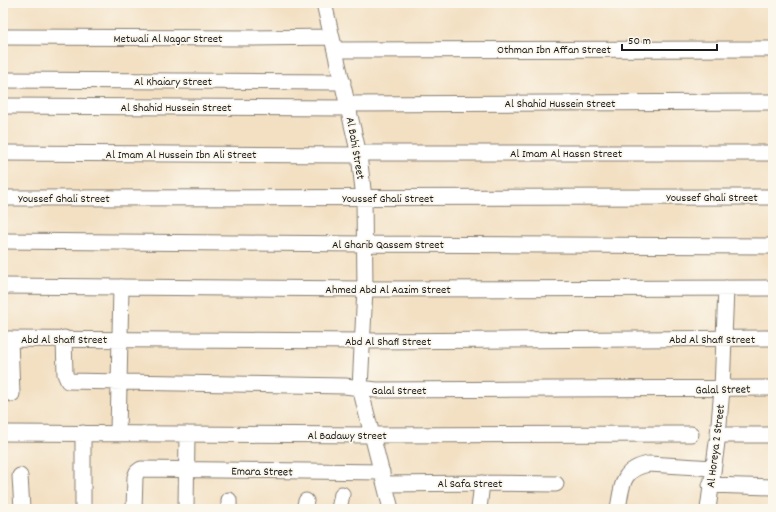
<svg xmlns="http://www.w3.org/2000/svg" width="776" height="512" font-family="Dekko,sans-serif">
<rect width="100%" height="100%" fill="#fbf7ec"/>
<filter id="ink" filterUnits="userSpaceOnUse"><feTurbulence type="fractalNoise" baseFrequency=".025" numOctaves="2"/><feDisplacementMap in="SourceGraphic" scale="8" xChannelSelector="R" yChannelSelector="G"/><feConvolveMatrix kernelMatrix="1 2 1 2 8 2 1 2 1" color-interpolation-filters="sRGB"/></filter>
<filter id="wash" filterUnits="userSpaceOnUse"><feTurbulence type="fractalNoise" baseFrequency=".012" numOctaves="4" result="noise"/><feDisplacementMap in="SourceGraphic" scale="16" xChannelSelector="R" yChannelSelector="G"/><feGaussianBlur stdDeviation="0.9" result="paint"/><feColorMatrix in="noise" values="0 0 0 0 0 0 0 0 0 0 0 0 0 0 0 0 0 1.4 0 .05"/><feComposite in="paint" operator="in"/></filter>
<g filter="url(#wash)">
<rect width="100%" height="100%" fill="#f3e0c3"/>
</g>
<g filter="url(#ink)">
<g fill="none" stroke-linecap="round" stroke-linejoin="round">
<g stroke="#887e70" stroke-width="17">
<path id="street" d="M324 3 359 155 364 198 365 289 360 388 391 509
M3 37 253 38 332 37
M336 50 773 49
M3 80 343 82
M348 104 773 102
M3 106 349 108
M3 153 359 155
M359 153H773
M3 198 773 197
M3 241 365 244 773 246
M3 286 365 289 773 288
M64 338 65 374 68 381 345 386 376 390 773 388
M3 339 364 341 773 338
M10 339 12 394
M3 433 372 435 691 434
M118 433 121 287
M718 435H773
M20 476 22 509
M385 484 482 483 556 484
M710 485 773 487
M83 509V433
M134 509 135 477 137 472 141 469 382 472
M186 509 187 434
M229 509V500
M304 509 306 501
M339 509 342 494
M479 509 482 483
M618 509C622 486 621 469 649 464L713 468
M708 509 718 435 722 389 726 288"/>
</g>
<use href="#street" stroke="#fff" stroke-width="15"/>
</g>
</g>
<g text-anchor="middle" stroke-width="3.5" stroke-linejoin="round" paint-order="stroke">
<g font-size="12" fill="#1c1c1c" stroke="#fbf7ec">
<text x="168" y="42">Metwali Al Nagar Street</text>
<text x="554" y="53">Othman Ibn Affan Street</text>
<text x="173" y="85">Al Khaiary Street</text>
<text x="560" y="107">Al Shahid Hussein Street</text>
<text x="176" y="111">Al Shahid Hussein Street</text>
<text transform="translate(356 148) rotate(80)" y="4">Al Bahi Street</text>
<text x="566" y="157">Al Imam Al Hassn Street</text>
<text x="181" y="158">Al Imam Al Hussein Ibn Ali Street</text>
<text x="712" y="201">Youssef Ghali Street</text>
<text x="64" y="202">Youssef Ghali Street</text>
<text x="388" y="202">Youssef Ghali Street</text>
<text x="388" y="248">Al Gharib Qassem Street</text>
<text x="388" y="293">Ahmed Abd Al Aazim Street</text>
<text x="64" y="343">Abd Al Shafi Street</text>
<text x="712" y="343">Abd Al Shafi Street</text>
<text x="388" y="345">Abd Al Shafi Street</text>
<text transform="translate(723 389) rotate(-1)" y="4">Galal Street</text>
<text x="399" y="394">Galal Street</text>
<text x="347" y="439">Al Badawy Street</text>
<text transform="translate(715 446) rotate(-83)" y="4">Al Horeya 2 Street</text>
<text transform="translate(262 471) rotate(1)" y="4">Emara Street</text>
<text x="470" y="487">Al Safa Street</text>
</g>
</g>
<rect width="776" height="512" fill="none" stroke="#fbf7ec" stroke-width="16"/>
<path d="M622 44v6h95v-6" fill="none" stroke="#1c1c1c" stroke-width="2"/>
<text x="628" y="44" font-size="12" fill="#1c1c1c" stroke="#fbf7ec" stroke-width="3" paint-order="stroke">50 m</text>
</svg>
